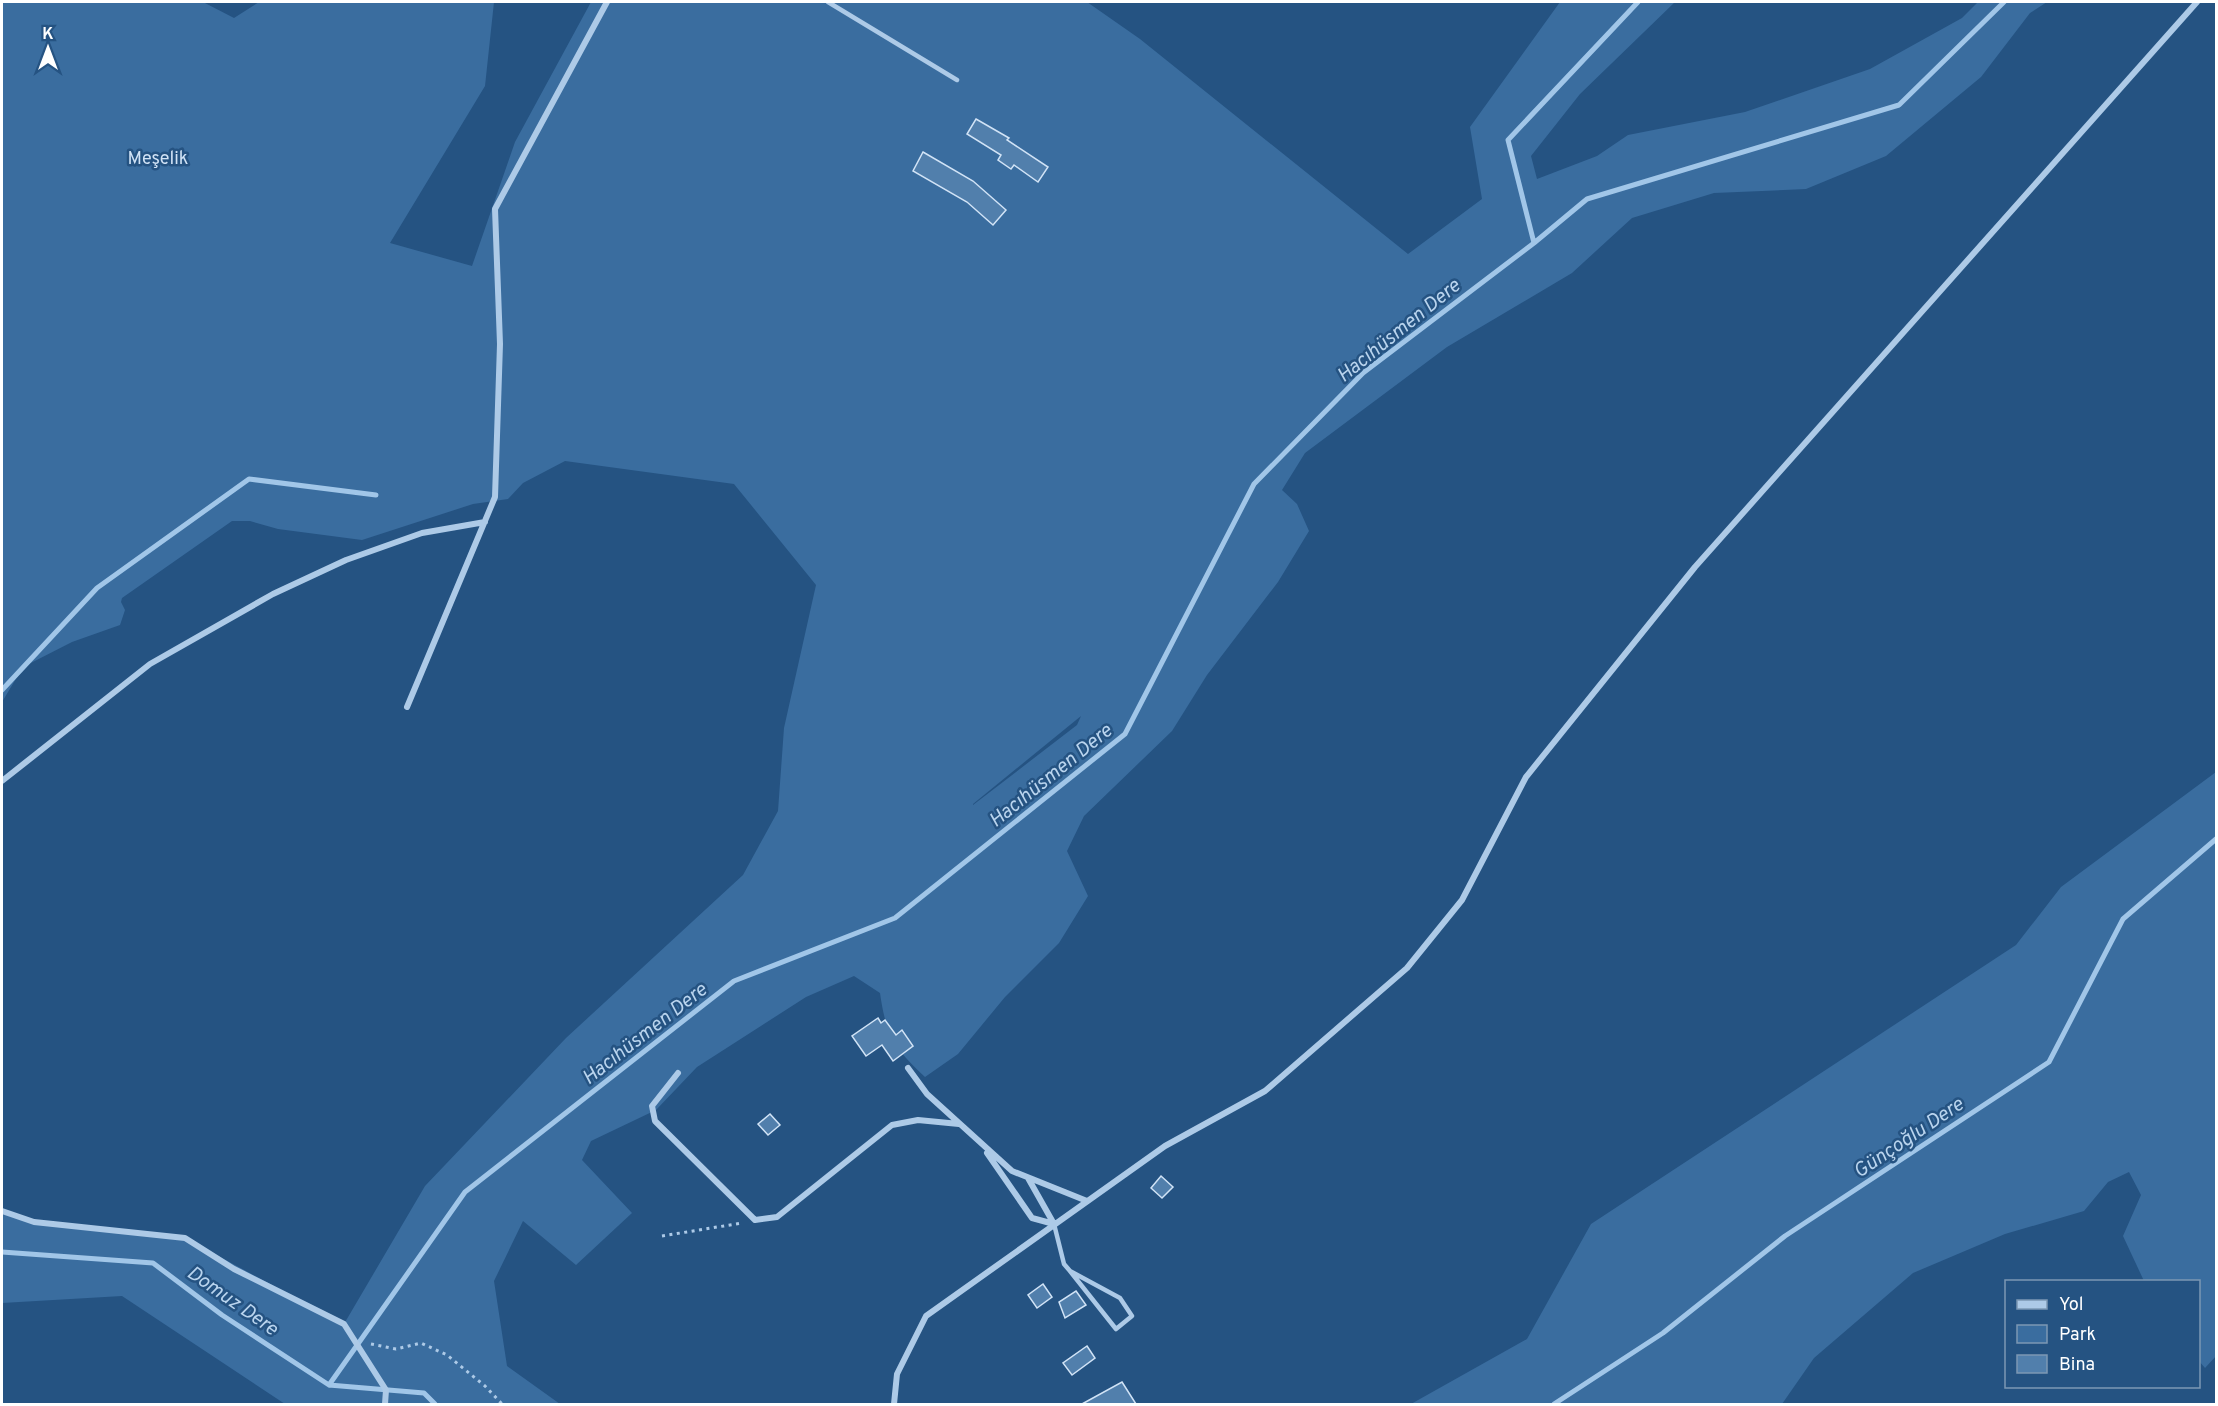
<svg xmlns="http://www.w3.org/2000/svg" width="2218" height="1406" font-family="Overpass,sans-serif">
<rect width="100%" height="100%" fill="#255382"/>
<path fill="#3a6d9f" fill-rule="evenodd" d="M2 2H203L234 18 259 2H494L485 86 390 243 472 266 515 142 591 2H1087L1140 39 1408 254 1482 199 1470 127 1560 2H1675L1580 94 1531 156 1537 179 1597 156 1628 135 1745 112 1870 69 1962 18 1978 2H2047L2030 13 1981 77 1886 156 1806 189 1714 193 1632 218 1572 273 1447 347 1305 453 1282 490 1297 504 1309 531 1278 582 1207 675 1172 731 1084 816 1067 851 1088 896 1059 943 1005 997 958 1054 925 1077C894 1048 886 1035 880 993L854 976 806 997 697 1067 656 1110 591 1141 582 1160 632 1213 576 1265 523 1221 494 1281 507 1366 560 1404H285L122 1296 2 1303V1211L34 1222 185 1238 344 1324 425 1186 566 1038 743 875 778 811 784 728 816 585 734 484 565 461 523 483 508 499 473 504 362 540 278 529 250 521H232L122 598 121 602 125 610 120 625 72 642 23 667 2 702ZM1081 716 1077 725 973 805V804Z
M2216 772V1356L2205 1368 2199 1361 2198 1282 2144 1281 2123 1236 2141 1195 2129 1172 2108 1182 2084 1211 2005 1234 1913 1273 1814 1358 1782 1404H1411L1527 1339 1591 1224 2016 945 2061 887Z"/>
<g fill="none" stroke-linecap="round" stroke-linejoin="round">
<path stroke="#a1c6e8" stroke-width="5" d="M1534 243 1587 199 1899 105 2004 2
M2 690 97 588 249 479 376 495
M2 1252 153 1263 222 1315 329 1385 424 1393 435 1404
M329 1385 465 1192 734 981 895 918 1125 734 1254 484 1363 373 1534 243 1508 140 1638 2
M1554 1404 1663 1333 1785 1236 2049 1062 2123 919 2216 839"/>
</g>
<path fill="#517fac" stroke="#d1e3f6" stroke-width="1.5" d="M976 119 1009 138 1007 140 1048 167 1038 182 1014 165 1011 169 998 160 1001 155 967 134Z
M923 152 973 181 1006 210 993 225 967 202 913 171Z
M878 1018 881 1023 885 1020 896 1035 902 1030 913 1046 893 1061 882 1045 866 1056 852 1036Z
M770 1114 780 1125 768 1135 758 1124Z
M1161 1176 1173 1187 1162 1198 1151 1188Z
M1043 1284 1052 1297 1037 1308 1028 1295Z
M1076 1291 1086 1305 1065 1318 1059 1302Z
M1087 1346 1095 1358 1072 1375 1063 1363Z
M1122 1382 1136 1404H1082Z"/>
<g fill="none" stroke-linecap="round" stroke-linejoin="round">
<path stroke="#adcae7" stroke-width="3" stroke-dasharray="3 4.5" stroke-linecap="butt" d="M662 1236 742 1223
M371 1344 396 1349 421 1343 447 1355 485 1386 502 1404"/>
<path stroke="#adcae7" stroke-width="4.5" d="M828 2 957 80
M1054 1224 1064 1264 1070 1271 1116 1329 1132 1316 1120 1298 1070 1271"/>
<path stroke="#adcae7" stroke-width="6" d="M407 707 495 497 500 344 495 209 607 2
M2 781 150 664 273 594 346 560 422 533 485 522
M908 1068 927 1094 1012 1171 1087 1201
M678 1073 652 1106 655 1121 755 1220 777 1217 892 1125 918 1120 959 1124
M987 1153 1032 1218 1054 1224
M1028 1178 1054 1224
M2 1211 34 1222 185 1238 234 1269 344 1324 386 1390 385 1404
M894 1404 897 1374 926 1316 1165 1146 1265 1091 1407 968 1462 900 1526 777 1695 567 2197 2"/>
</g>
<g text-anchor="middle" stroke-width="5" stroke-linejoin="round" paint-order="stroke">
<g font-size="18" fill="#d1e3f6" stroke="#255382">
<text x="158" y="164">Meşelik</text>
</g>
<g font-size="20" font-style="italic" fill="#b9d4ee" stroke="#255382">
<text transform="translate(1398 330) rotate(-39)" y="7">Hacıhüsmen Dere</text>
<text transform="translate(1050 775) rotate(-39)" y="7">Hacıhüsmen Dere</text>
<text transform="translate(644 1033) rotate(-38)" y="7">Hacıhüsmen Dere</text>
<text transform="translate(1908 1137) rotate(-34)" y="7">Günçoğlu Dere</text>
<text transform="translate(233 1300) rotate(35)" y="7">Domuz Dere</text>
</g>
</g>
<rect width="2218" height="1406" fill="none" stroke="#ffffff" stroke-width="6"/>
<rect x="2005" y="1280" width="195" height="108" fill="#255382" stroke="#7c98b4" stroke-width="1.5"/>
<rect x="2017" y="1300" width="30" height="9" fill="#adcae7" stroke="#7c98b4" stroke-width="1.5"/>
<text x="2059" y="1310" font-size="18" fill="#ffffff">Yol</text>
<rect x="2017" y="1325" width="30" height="18" fill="#3a6d9f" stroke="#7c98b4" stroke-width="1.5"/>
<text x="2059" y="1340" font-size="18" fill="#ffffff">Park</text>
<rect x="2017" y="1355" width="30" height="18" fill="#517fac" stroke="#7c98b4" stroke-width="1.5"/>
<text x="2059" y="1370" font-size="18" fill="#ffffff">Bina</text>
<g transform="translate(48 48)" stroke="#255382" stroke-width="4.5" paint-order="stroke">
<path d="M0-4.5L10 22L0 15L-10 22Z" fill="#ffffff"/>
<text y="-9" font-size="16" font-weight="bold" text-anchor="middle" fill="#ffffff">K</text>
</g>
</svg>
